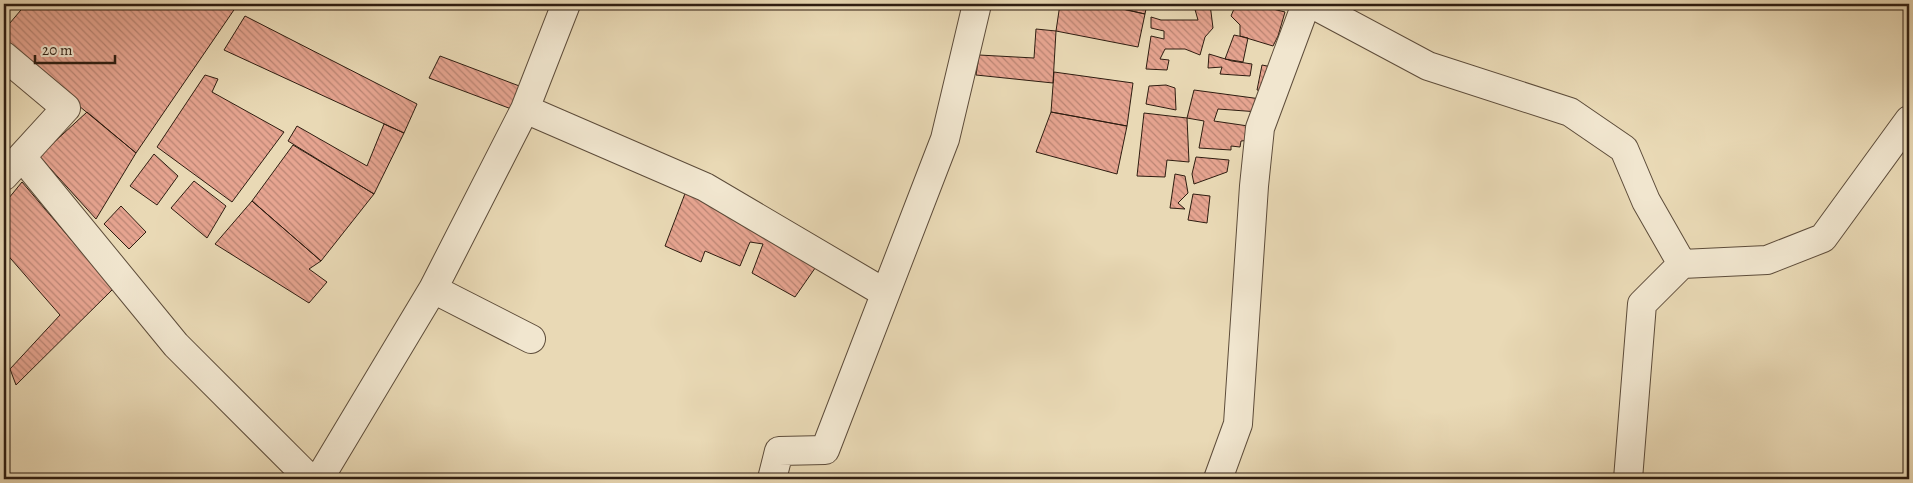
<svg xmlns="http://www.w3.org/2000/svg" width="1913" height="483" font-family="Alegreya,serif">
<defs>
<pattern id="building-back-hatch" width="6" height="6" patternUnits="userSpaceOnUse" patternTransform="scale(1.25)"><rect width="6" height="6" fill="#e6a490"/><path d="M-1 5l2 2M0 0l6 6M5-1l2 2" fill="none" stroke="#bb8574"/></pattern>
</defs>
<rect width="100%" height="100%" fill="#e9d9b5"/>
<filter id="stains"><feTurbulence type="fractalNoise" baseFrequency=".004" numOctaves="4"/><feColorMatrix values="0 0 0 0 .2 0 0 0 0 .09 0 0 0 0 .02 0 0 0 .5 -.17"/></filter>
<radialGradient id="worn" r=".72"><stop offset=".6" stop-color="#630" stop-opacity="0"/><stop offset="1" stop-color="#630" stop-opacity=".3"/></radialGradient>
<path fill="url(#building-back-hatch)" stroke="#2e1d11" d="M26 4H238L136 153 4 44V30Z
M1060 4H1099L1145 14 1138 47 1056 31Z
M1102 4H1147L1145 14Z
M1201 4H1210L1213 28 1205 37 1200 55 1185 49H1165L1160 59 1169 60 1167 70 1146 69 1151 36 1164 39V31L1151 28V17L1161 20H1198L1194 6Z
M1236 4H1253L1285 12 1278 36 1273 46 1240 36V25L1231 16Z
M245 16 417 104 404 133 224 50Z
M1036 29 1056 31 1053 83 976 75 979 55 1034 58Z
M1234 35 1248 38 1243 62 1225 59Z
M1209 54 1232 61 1252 64 1250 76 1220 74 1222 67 1208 68Z
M440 56 522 87 514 110 429 78Z
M1262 65 1277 68 1269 92 1257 90Z
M1054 72 1133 83 1127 126 1051 112Z
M205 75 218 79 212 92 284 132 232 202 157 147Z
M1166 85 1175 88 1176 110 1146 104 1149 86Z
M1194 90 1261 99 1259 112 1218 109 1214 121 1255 127 1252 140 1241 141 1240 147 1231 146V150L1199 148 1204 121 1187 118Z
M87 112 136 153 96 219 39 156Z
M1051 112 1127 126 1117 174 1036 152Z
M1144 113 1187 118 1189 162 1167 160 1165 177 1137 176Z
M384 124 404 133 374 194 288 141 297 126 367 166Z
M293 145 374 194 321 261 252 201Z
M154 154 178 176 157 205 130 186Z
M1196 157 1229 160 1227 172 1194 184 1192 174Z
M1175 174 1185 176 1188 193 1178 203 1185 209 1170 208Z
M194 181 226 206 207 238 171 208Z
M22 182 113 289 16 385 10 369 60 315 4 251V204Z
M686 191 820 261 795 297 752 273 763 244 750 242 740 266 705 251 701 262 665 246Z
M1193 194 1210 196 1207 223 1188 220Z
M252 201 321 261 309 269 327 282 309 303 215 244Z
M121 206 146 232 129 249 104 224Z
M4 365 10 369 6 387 4 390Z"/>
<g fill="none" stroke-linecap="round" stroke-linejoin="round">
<g stroke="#5d4c3a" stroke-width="30">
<path id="minor" d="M1312 4 1428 66 1570 112 1624 149 1646 201 1682 264
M4 56 66 108 4 176
M525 109 705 187 885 293
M22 157 176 345 310 479
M433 289 531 339
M319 479 433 289 525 109 566 4
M772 479 779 451 825 450 945 139 977 4
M1218 479 1238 424 1254 186 1260 128 1306 4
M1628 479 1642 304 1682 264 1767 260 1823 238 1909 120"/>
</g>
<use href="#minor" stroke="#f1e6cf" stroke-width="28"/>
</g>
<rect width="1913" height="483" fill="none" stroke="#e9d9b5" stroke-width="20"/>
<rect x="5" y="5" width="1903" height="473" fill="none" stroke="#2e1d11" stroke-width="2.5"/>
<rect x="10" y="10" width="1893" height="463" fill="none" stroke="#2e1d11"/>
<path d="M35 55v8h80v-8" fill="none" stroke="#2e1d11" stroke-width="2.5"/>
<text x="42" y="55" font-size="15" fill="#2e1d11" stroke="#f1e6cf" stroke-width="4" paint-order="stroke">20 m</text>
<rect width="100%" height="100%" filter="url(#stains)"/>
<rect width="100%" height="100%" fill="url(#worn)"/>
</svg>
